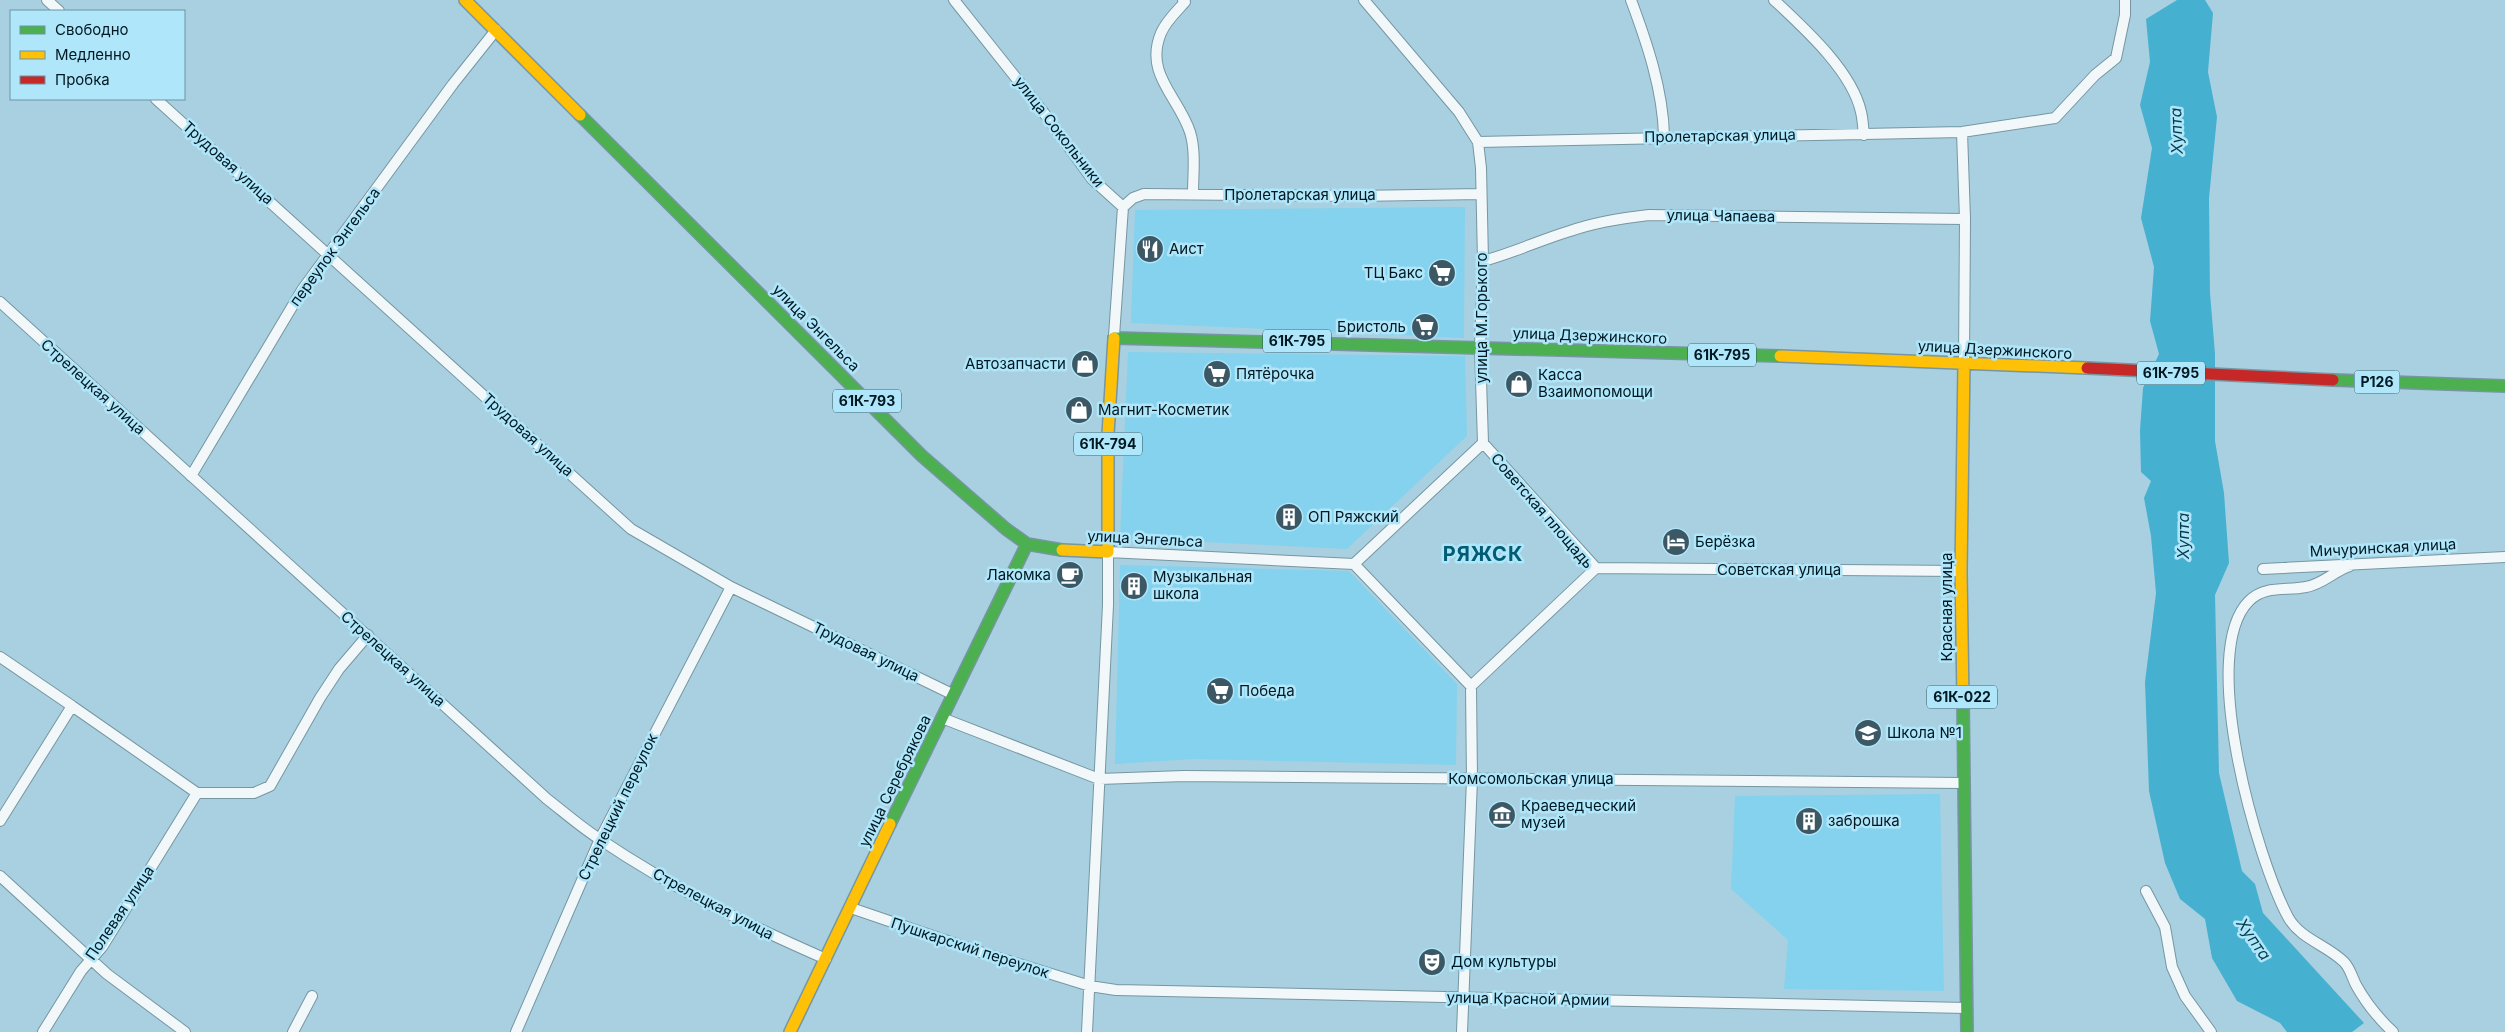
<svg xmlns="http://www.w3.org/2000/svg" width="2505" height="1032" font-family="Inter,sans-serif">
<rect width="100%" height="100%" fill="#a9d0e0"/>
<path fill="#84d2ed" d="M1465 207 1464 338 1131 323 1135 210Z
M1128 352 1465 356 1467 436 1347 549 1120 538Z
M1120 565 1349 571 1457 684 1456 765 1194 759 1115 764Z
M1940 794 1944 991 1784 989 1788 940 1731 889 1735 796Z"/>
<path fill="#46b0d0" d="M2177 0H2205L2213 13 2208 72 2217 117 2209 198 2210 293 2215 354V441L2224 493 2229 563 2215 595 2219 773 2242 871 2255 884 2263 913 2364 1023 2352 1032H2287L2280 1023 2237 1001 2212 958 2205 919 2180 899 2165 863 2149 791 2145 682 2156 593 2151 536 2144 498 2151 481 2141 472 2140 430 2143 388 2159 354 2150 321 2154 267 2141 218 2152 148 2140 105 2150 62 2146 19Z"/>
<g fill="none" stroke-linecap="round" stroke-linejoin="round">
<g stroke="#7696a2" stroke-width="12">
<path id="street" d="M47 0 59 11
M954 0 1044 113 1092 179 1123 207 1114 336
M1183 0 1185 2C1177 11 1166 21 1161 33 1144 74 1178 96 1190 132 1196 151 1193 174 1193 194
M1364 0 1459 112 1478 142 1481 168 1483 261 1480 348 1483 443
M1631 0C1647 43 1663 90 1664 136
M1774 0C1804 28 1852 71 1861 112 1863 120 1863 128 1864 135
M156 99 631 529 731 587 952 694
M1962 132 1965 219 1964 362
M1478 142 1962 132 2055 118 2095 75 2116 58 2125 15V0
M1123 207 1133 198 1144 194 1356 196 1481 194
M1483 261C1513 253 1540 240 1570 231 1596 222 1622 218 1649 215L1965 219
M0 302 547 799C565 813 582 828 601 840 672 888 748 925 826 959
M191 476 302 290 453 84 496 30
M1354 564 1483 443
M1354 564 1471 686
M2350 566C2334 571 2323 584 2306 587 2286 591 2265 585 2249 601 2197 653 2257 859 2288 917 2300 939 2327 945 2344 962 2350 968 2352 977 2356 985 2366 1003 2378 1018 2393 1032
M1596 568 1961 571
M2263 569 2505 557
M0 657 72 706
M1471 686 1596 568 1483 443
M942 718 1099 779 1184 776 1963 783
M0 821 72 706 197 793H254L270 786 320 698 339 669 368 635
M0 876 107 974 185 1032
M2146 891 2165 927 2172 967 2185 996 2211 1032
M851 908 977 951 1090 986 1116 990 1966 1008
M43 1032 81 971 102 947 197 793
M293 1032 312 996
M516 1032 600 839 731 587
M1087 1032 1108 605V552L1354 564
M1462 1032 1472 779 1471 686"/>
</g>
<g stroke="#7696a2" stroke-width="14">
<path id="fast" d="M580 115 922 456 1006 529 1027 544 1062 550
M1114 338 1780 356
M2333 380 2505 386
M1963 700 1967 1032
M890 824 1027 544"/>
</g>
<g stroke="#7696a2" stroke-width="14">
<path id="slow" d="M465 0 580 115
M1780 356 2087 368
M1062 550 1108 552V434L1114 338
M1963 700 1961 571 1964 362
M790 1032 890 824"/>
</g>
<g stroke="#7696a2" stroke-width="14">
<path id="jam" d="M2087 368 2333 380"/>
</g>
<use href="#street" stroke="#f2f8fa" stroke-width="10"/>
<use href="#fast" stroke="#4caf50" stroke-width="11"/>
<use href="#slow" stroke="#ffc107" stroke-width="11"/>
<use href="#jam" stroke="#c62828" stroke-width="11"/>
</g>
<defs>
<g id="restaurant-disc" transform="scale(1.4375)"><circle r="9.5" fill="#3b5864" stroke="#b0e6fa"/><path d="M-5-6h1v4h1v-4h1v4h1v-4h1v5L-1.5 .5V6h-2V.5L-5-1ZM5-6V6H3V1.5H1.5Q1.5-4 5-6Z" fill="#fff"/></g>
<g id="supermarket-disc" transform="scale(1.4375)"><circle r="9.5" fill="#3b5864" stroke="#b0e6fa"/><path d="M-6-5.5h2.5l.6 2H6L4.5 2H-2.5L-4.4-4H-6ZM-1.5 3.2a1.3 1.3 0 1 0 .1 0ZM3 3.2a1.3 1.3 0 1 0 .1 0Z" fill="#fff"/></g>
<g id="shop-disc" transform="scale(1.4375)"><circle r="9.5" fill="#3b5864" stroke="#b0e6fa"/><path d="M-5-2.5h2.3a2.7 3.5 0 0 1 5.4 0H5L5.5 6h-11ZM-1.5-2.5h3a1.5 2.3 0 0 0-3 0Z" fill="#fff"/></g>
<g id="building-disc" transform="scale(1.4375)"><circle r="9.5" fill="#3b5864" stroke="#b0e6fa"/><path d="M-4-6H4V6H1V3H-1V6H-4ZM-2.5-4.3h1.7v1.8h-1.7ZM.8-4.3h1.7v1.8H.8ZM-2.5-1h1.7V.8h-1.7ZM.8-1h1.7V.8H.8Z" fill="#fff"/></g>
<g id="hotel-disc" transform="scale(1.4375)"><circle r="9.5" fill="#3b5864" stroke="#b0e6fa"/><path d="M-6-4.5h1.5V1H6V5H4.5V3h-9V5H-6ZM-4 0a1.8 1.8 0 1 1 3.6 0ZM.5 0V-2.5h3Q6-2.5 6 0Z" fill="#fff"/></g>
<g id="cafe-disc" transform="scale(1.4375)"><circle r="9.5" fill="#3b5864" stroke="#b0e6fa"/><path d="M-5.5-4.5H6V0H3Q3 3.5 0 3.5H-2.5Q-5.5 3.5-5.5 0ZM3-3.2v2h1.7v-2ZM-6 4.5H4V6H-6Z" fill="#fff"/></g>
<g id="school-disc" transform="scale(1.4375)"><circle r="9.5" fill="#3b5864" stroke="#b0e6fa"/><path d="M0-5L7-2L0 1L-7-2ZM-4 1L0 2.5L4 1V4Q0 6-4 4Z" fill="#fff"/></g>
<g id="museum-disc" transform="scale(1.4375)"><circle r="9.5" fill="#3b5864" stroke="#b0e6fa"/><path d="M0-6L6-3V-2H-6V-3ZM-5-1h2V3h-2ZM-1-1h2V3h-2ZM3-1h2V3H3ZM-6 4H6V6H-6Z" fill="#fff"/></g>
<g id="theatre-disc" transform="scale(1.4375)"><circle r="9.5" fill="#3b5864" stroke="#b0e6fa"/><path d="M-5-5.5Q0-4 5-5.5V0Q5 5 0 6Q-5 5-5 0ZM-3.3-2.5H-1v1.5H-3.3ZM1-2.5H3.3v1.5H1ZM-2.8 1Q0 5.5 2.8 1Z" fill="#fff"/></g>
</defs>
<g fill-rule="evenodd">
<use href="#restaurant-disc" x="1150" y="249"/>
<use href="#supermarket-disc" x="1442" y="273"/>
<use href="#supermarket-disc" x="1425" y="327"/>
<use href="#shop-disc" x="1085" y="364"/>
<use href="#supermarket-disc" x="1217" y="374"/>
<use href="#shop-disc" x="1519" y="384"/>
<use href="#shop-disc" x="1079" y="410"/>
<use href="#building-disc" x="1289" y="517"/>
<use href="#hotel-disc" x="1676" y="542"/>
<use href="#cafe-disc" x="1070" y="575"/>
<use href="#building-disc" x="1134" y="586"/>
<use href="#supermarket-disc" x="1220" y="691"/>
<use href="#school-disc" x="1868" y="733"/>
<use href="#museum-disc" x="1502" y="815"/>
<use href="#building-disc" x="1809" y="821"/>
<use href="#theatre-disc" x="1432" y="962"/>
</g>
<g text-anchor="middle" stroke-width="5" stroke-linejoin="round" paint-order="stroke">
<g fill="#b0e6fa" stroke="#355662" stroke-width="1">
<rect x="1263" y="329.5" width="68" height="23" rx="4"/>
<rect x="1688" y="343.5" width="68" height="23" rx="4"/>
<rect x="2137" y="361.5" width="68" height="23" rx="4"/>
<rect x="2354.5" y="370.5" width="45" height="23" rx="4"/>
<rect x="833" y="389.5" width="68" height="23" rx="4"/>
<rect x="1074" y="432.5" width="68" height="23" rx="4"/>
<rect x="1927" y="685.5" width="70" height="23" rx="4"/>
</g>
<g font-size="14" font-weight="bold" fill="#001821">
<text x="1297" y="346">61К-795</text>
<text x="1722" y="360">61К-795</text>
<text x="2171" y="378">61К-795</text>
<text x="2377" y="387">Р126</text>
<text x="867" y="406">61К-793</text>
<text x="1108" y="449">61К-794</text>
<text x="1962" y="702">61К-022</text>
</g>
<g font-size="15" fill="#001821" stroke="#b0e6fa">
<text transform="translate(1059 132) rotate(52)" y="5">улица Сокольники</text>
<text transform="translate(1720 136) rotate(-1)" y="5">Пролетарская улица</text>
<text transform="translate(228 163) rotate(42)" y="5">Трудовая улица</text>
<text x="1300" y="200">Пролетарская улица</text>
<text transform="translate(1721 216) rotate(1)" y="5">улица Чапаева</text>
<text transform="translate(335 247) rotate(-54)" y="5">переулок Энгельса</text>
<text transform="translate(1482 318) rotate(-90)" y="5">улица М.Горького</text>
<text transform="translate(816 328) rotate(45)" y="5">улица Энгельса</text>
<text transform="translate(1590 336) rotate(2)" y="5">улица Дзержинского</text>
<text transform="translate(1995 350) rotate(3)" y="5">улица Дзержинского</text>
<text transform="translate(93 387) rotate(42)" y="5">Стрелецкая улица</text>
<text transform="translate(528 435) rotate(42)" y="5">Трудовая улица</text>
<text transform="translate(1542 511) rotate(49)" y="5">Советская площадь</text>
<text transform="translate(1145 539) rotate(3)" y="5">улица Энгельса</text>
<text transform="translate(2383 548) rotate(-3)" y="5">Мичуринская улица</text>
<text x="1779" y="575">Советская улица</text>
<text transform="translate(1947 607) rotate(-90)" y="5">Красная улица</text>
<text transform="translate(866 652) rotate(26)" y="5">Трудовая улица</text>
<text transform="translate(393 659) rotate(42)" y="5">Стрелецкая улица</text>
<text x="1531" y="784">Комсомольская улица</text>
<text transform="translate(895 781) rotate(-64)" y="5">улица Серебрякова</text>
<text transform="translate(618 807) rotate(-64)" y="5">Стрелецкий переулок</text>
<text transform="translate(713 904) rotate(28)" y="5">Стрелецкая улица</text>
<text transform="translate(120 913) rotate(-56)" y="5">Полевая улица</text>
<text transform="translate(970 948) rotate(18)" y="5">Пушкарский переулок</text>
<text transform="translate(1528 999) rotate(1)" y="5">улица Красной Армии</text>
</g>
<g font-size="15" fill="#001821" stroke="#b0e6fa" text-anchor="start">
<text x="1169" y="254">Аист</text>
<text x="1423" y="278" text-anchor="end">ТЦ Бакс</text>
<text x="1406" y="332" text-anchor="end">Бристоль</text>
<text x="1066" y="369" text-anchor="end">Автозапчасти</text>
<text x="1236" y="379">Пятёрочка</text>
<text x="1538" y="380">Касса<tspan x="1538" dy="17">Взаимопомощи</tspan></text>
<text x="1098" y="415">Магнит-Косметик</text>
<text x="1308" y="522">ОП Ряжский</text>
<text x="1695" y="547">Берёзка</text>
<text x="1051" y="580" text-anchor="end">Лакомка</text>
<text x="1153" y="582">Музыкальная<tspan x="1153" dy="17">школа</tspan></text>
<text x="1239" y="696">Победа</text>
<text x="1887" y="738">Школа №1</text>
<text x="1521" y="811">Краеведческий<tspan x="1521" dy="17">музей</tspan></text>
<text x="1828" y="826">заброшка</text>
<text x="1451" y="967">Дом культуры</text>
</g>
<g font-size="16" font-style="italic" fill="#033b4b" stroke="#b0e6fa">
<text transform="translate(2176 131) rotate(-92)" y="6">Хупта</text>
<text transform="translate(2183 536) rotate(-90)" y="6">Хупта</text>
<text transform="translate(2254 939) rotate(55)" y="6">Хупта</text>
</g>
<g font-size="20" font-weight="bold" letter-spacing="1" fill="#025d74" stroke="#b0e6fa">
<text x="1483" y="561">РЯЖСК</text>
</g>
</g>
<rect x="10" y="10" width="175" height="90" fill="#b0e6fa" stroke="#6a94a3"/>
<rect x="20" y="26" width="25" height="8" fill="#4caf50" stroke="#6a94a3"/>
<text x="55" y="35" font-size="15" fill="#001821">Свободно</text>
<rect x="20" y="51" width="25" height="8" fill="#ffc107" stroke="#6a94a3"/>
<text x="55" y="60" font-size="15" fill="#001821">Медленно</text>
<rect x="20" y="76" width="25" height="8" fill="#c62828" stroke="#6a94a3"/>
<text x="55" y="85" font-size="15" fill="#001821">Пробка</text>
</svg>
